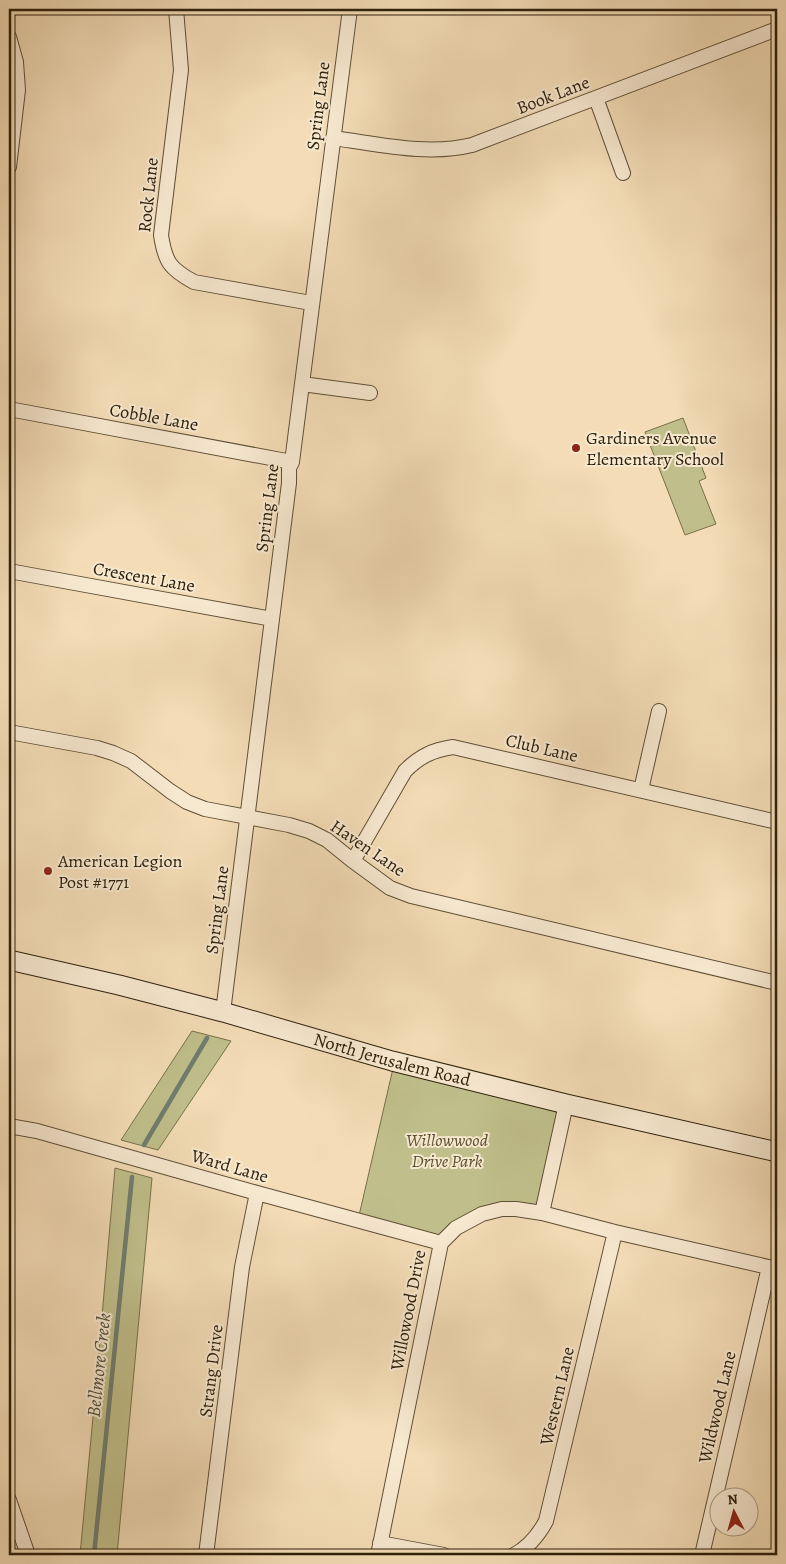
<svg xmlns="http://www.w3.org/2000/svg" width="786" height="1564" font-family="Alegreya,serif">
<rect width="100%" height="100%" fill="#f3dcb6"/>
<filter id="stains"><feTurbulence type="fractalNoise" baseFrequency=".004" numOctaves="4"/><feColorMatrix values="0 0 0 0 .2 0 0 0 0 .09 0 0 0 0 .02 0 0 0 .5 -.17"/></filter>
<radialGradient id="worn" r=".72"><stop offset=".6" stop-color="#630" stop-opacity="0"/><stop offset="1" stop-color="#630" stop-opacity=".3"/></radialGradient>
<path fill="#c0bf8b" stroke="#77704b" d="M683 418 706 478 699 481 716 524 685 535 645 432Z
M192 1031 231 1041 158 1150 121 1140Z
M394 1064 565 1105 542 1212 503 1208 441 1242 358 1220Z
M115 1168 152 1178 117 1555H80L95 1396Z"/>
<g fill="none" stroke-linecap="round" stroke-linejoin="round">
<path stroke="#6f7d6f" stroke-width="4.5" d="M144 1145 207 1038
M94 1555 132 1177"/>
<g stroke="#5f4f36" stroke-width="16">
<path id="minor" d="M176 9 181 70 161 235C165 262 170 269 194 282L311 303
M9 37 16 62 18 90 9 167
M596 98 623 173
M333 138C379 144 427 156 472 145L777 29
M302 384 370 393
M9 409 292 462
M9 571 272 619
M9 732 97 748 113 753 131 761 170 791 187 802 205 809 289 825 309 831 327 840 353 861 390 888 411 896 777 983
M641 790 659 711
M353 861 405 771C420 756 433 750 453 747L777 822
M223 1012 289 483V468L292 462 350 9
M9 1126 37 1131 257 1193 441 1243
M542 1213 566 1104
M9 1500 28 1555
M380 1543 444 1555
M206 1555 242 1267 257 1193
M378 1555 441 1243 456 1228 482 1214 502 1209H516L542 1213 615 1232 777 1269
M514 1555C529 1547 538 1536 546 1521L615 1232
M702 1555 769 1267"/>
</g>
<g stroke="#2e200b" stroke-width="21">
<g id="secondary">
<path id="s1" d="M9 960 119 985 223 1012 392 1061 566 1104 777 1152"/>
</g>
</g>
<use href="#minor" stroke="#f7e8d0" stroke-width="14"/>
<use href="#secondary" stroke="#f7e8d0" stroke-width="19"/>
</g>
<g fill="#8f2418" stroke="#f7e8d0" stroke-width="2">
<circle cx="576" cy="448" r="5"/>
<circle cx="48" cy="871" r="5"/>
</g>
<g text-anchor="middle" stroke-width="4" stroke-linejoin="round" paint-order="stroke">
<g font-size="18" fill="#2e200b" stroke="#f7e8d0">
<text transform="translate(553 95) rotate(-21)" y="6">Book Lane</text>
<text transform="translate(318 106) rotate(-83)" y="6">Spring Lane</text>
<text transform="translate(148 195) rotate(-84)" y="6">Rock Lane</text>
<text transform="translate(154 417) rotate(10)" y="6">Cobble Lane</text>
<text transform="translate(267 508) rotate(-83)" y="6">Spring Lane</text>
<text transform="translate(144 577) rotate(10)" y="6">Crescent Lane</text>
<text transform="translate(542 748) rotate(13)" y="6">Club Lane</text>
<text transform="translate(368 848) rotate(34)" y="6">Haven Lane</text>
<text transform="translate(217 910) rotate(-83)" y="6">Spring Lane</text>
<text dy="6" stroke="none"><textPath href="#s1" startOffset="396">North Jerusalem Road</textPath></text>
<text transform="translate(230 1166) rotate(16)" y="6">Ward Lane</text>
<text transform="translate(408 1310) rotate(-79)" y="6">Willowood Drive</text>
<text transform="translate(211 1371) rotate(-83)" y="6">Strang Drive</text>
<text transform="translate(557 1396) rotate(-77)" y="6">Western Lane</text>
<text transform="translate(717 1407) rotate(-77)" y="6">Wildwood Lane</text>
</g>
<g font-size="18" fill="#2e200b" stroke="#f7e8d0" text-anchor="start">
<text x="586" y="444">Gardiners Avenue<tspan x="586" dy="21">Elementary School</tspan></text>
<text x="58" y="867">American Legion<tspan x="58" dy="21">Post #1771</tspan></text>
</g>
<g font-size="18" font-style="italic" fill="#5a5031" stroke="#f7e8d0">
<text x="447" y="1146">Willowwood<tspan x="447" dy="21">Drive Park</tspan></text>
</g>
<g font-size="19" font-style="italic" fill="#4f4e3d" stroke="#f7e8d0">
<text transform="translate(98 1365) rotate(-84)" y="7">Bellmore Creek</text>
</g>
</g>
<rect width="786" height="1564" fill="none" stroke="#f3dcb6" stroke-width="30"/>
<rect x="10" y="10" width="766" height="1544" fill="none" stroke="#2e200b" stroke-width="2.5"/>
<rect x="15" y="15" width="756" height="1534" fill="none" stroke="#2e200b"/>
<g transform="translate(734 1512) rotate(354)"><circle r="24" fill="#f7e8d0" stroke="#a79881"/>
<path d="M0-4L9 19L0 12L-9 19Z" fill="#8f2418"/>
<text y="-8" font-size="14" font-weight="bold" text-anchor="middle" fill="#2e200b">N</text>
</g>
<rect width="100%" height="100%" filter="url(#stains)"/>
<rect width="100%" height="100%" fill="url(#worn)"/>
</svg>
